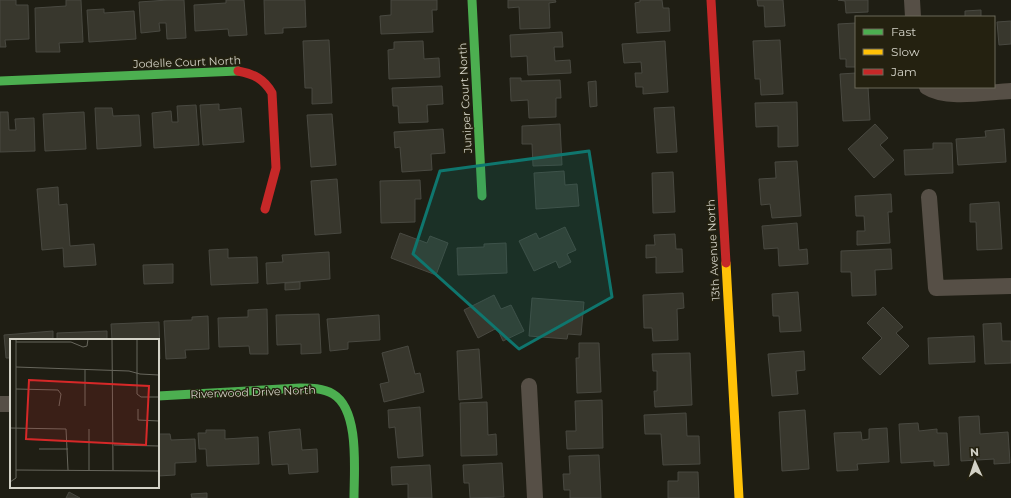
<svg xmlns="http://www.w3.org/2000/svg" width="1011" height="498" font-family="Montserrat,sans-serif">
<rect width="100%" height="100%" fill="#1f1e14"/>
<path fill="#38372d" stroke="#494941" d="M0 0H16V5H28L29 39 5 40 6 47H0Z
M66 0H81L83 42 59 43 60 52H36L35 8 66 6Z
M168 0H184L186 38 167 39 166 23H159L160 31 141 33 139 2Z
M226 0H244L247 35 229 36 228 29 195 31 194 5 226 3Z
M264 0H305L306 27 283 28V33L265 34Z
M391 0H437V10H432L433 32 381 34 380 16 391 15Z
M508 0H555L556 2 549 3 550 28 520 29 519 7 508 8Z
M640 0H662L663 8H669L670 31 637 33 635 3 640 2Z
M757 0H783L785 26 765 27 764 6H758Z
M838 0H868V12L846 13 845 1Z
M104 9V13L134 11 136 39 89 42 87 10Z
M981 10V17H965V11Z
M1011 21V44L999 45 997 22Z
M856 23V67H846V59H840L838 24Z
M562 32 563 47H554L555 61 570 60 571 73 528 75 527 56 511 57 510 35Z
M329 40 332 103 312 104V88H305L303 41Z
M780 40 783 94 761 95 760 79H755L753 41Z
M423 41 424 59 439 58 440 77 389 79 388 50 394 49V42Z
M665 41 668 92 643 94V87H636L635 73H642L641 62 624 63 622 44Z
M856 73V87H868L870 120 843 121 840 74Z
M510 78H521V81L560 80 561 98H556V117L529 118 528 100 511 101Z
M596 81 597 106 590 107 588 82Z
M442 86 443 104 427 105 428 122 399 123 398 106H393L392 88Z
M797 102 798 146 778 147V126L756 127 755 103Z
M219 104V110L241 108 244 142 203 145 200 105Z
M196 105 199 145 154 148 152 113 171 111 172 122H178L177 106Z
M674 107 677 152 657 153 654 108Z
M95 108H112L113 116 139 115 141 146 97 149Z
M0 112H8L9 130H16L15 119 34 118 35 151 0 152Z
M84 112 86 149 45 151 43 114Z
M332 114 336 165 311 167 307 115Z
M560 124 562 165 533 166 532 144H522V126Z
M875 124 888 138 880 145 894 160 874 178 848 149Z
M443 129 445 153 431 154 432 170 402 172 400 147 395 148 394 132Z
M1004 129 1006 162 958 165 956 139 986 137 985 131Z
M933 143H952L953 173 905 175 904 150 933 149Z
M797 161 801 216 772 218 770 204 761 205 759 179 776 178 775 162Z
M564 171 565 185 577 184 579 206 536 209 534 173Z
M673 172 675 212 653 213 652 173Z
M337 179 341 233 315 235 311 181Z
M420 180 421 199H415V222L381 223 380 181Z
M58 187 59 205 67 204 70 246 94 244 96 265 64 267 63 248 42 250 37 189Z
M891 194 892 212H888L890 243 857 245V231H865L864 216H856L855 196Z
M999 202 1002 249 977 250 976 222H970V204Z
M797 223 799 250 807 249 808 264 779 266 778 248 764 249 762 226Z
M565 227 576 250 567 254 571 262 559 268 556 261 534 271 519 241 536 233 539 239Z
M400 233 427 243 430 236 448 243 436 275 391 258Z
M675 234 676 249H682L683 272 656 273V257L646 258V245H655L654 235Z
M506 243 507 273 458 275 457 248 484 247V244Z
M228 249V258L257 257 258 283 211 285 209 250Z
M891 249 892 269 875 270 876 295 852 296 851 272H841V251Z
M329 252 330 279 267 284 266 263 283 262 282 255Z
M173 264V283L144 284 143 265Z
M300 282V289L285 290V283Z
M798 292 801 331 780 332 779 316H773L772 294Z
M683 293 684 308 677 309 678 340 653 341 652 328H644L643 295Z
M494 295 501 309 511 305 524 331 503 341 497 328 478 338 464 310Z
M532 298 584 302 581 335 568 334 567 339 529 336Z
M883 307 903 327 896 333 909 346 880 375 862 358 882 338 867 323Z
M267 309 268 354H250L249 346 219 347 218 318 248 317V310Z
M319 314 321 353 301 354V344L277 345 276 315Z
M379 315 380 340 348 342V349L330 351 327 319Z
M208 316 209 349 185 350 186 358 166 359 164 321 192 320V317Z
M159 322 160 359 158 360V340H112L111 324Z
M1001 323 1002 341H1011V363L985 364 983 324Z
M53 331V340H11V358H6L4 335Z
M107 331V340H57V333Z
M974 336 975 362 929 364 928 338Z
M579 343H599L601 392 577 393 576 358H579Z
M408 346 415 374 420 373 424 392 384 402 380 384 389 382 382 353Z
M479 349 482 398 459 400 457 351Z
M804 351 805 370 796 371 798 394 772 396 768 354Z
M690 353 692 405 655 407 654 391H657V371H653L652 354Z
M602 400 603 448 567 449 566 431H576L575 401Z
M487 402 488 435 496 434 497 455 461 456 460 403Z
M420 407 423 456 398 458 395 427 389 428 388 410Z
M805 410 809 469 782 471 779 412Z
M686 413 687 436H699L700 464 663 465 661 434H645L644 415Z
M979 416 980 434 1008 432 1010 463 994 464V459L961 461 959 417Z
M918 423 919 431 937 429V433H947L949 465 934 466V461L901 463 899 424Z
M887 428 889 462 857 464 858 470 837 471 834 433 861 432 862 440 869 439V429Z
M300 429 302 450 317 449 318 472 289 474 288 464 272 465 269 432Z
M206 430H225V439L258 437 259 464 207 466 206 449H199L198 433H206Z
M158 434H170L171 440 195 439 196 462 175 463V475L158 476Z
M599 455 601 498H570V490H564L563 474H570L569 456Z
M502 463 504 497 470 498 469 483H464L463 465Z
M430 465 432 498H408V484L392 485 391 467Z
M678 472H698L699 498H668V481H678Z
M69 492 80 498H66Z
M207 493V498H192L191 494Z"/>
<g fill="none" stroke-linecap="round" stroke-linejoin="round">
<path stroke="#564f46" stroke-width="16" d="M912 0 913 17
M927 87C947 100 987 92 1011 91
M929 197 936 288 1011 286
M529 386 535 498
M0 404H11"/>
<path stroke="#4caf50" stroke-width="9" d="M472 0 482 196
M0 81 238 71
M158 396 300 388C311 388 323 388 333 394 360 410 354 471 354 498"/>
<path stroke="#ffc107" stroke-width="9" d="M726 263 739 498"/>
<path stroke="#c62828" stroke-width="9" d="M711 0 726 263
M238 71C254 74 264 79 272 93L276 168 265 209"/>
</g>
<path fill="#0f766e" fill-opacity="0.2" stroke="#0f766e" stroke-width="3" stroke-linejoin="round" d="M589 151 612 297 519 349 413 254 440 171Z"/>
<g text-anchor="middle" stroke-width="3" stroke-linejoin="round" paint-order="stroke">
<g font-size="11" fill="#d3d2c7" stroke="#242110">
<text transform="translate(187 62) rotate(-2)" y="4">Jodelle Court North</text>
<text transform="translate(465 98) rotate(-93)" y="4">Juniper Court North</text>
<text transform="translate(713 250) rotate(-93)" y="4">13th Avenue North</text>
<text transform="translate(253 392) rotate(-2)" y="4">Riverwood Drive North</text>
</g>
</g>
<g transform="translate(10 339)">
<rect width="149" height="149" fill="#1f1e14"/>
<path fill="none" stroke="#67665c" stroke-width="1" d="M102 0 103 131M127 0V55L131 58H149M6 3H61L73 8 77 7 78 0M6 28 119 32 130 35 149 36M75 31V67M6 50 48 51 51 55 49 67M128 70V81L149 82M0 89 56 90 58 131M79 90V131M104 106 149 107M29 110H58M6 131 149 132M0 143 6 139V0"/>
<path fill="#d62828" fill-opacity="0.15" stroke="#d62828" stroke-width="2" d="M19 41 139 47 136 106 16 100Z"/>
<rect width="149" height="149" fill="none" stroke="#d3d2c7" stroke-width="2"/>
</g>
<rect x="855" y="16" width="140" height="72" fill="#242110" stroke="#6a6859"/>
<rect x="863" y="29" width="20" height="6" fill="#4caf50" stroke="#6a6859"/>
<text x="891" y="36" font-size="12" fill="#d3d2c7">Fast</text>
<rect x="863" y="49" width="20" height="6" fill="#ffc107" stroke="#6a6859"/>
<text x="891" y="56" font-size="12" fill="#d3d2c7">Slow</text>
<rect x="863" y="69" width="20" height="6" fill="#c62828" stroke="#6a6859"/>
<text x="891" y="76" font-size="12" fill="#d3d2c7">Jam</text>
<g transform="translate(975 462) rotate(357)" stroke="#242110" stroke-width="3" paint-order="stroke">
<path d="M0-3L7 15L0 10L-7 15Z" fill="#d3d2c7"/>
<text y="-6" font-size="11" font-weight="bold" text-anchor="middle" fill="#d3d2c7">N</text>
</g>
</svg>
